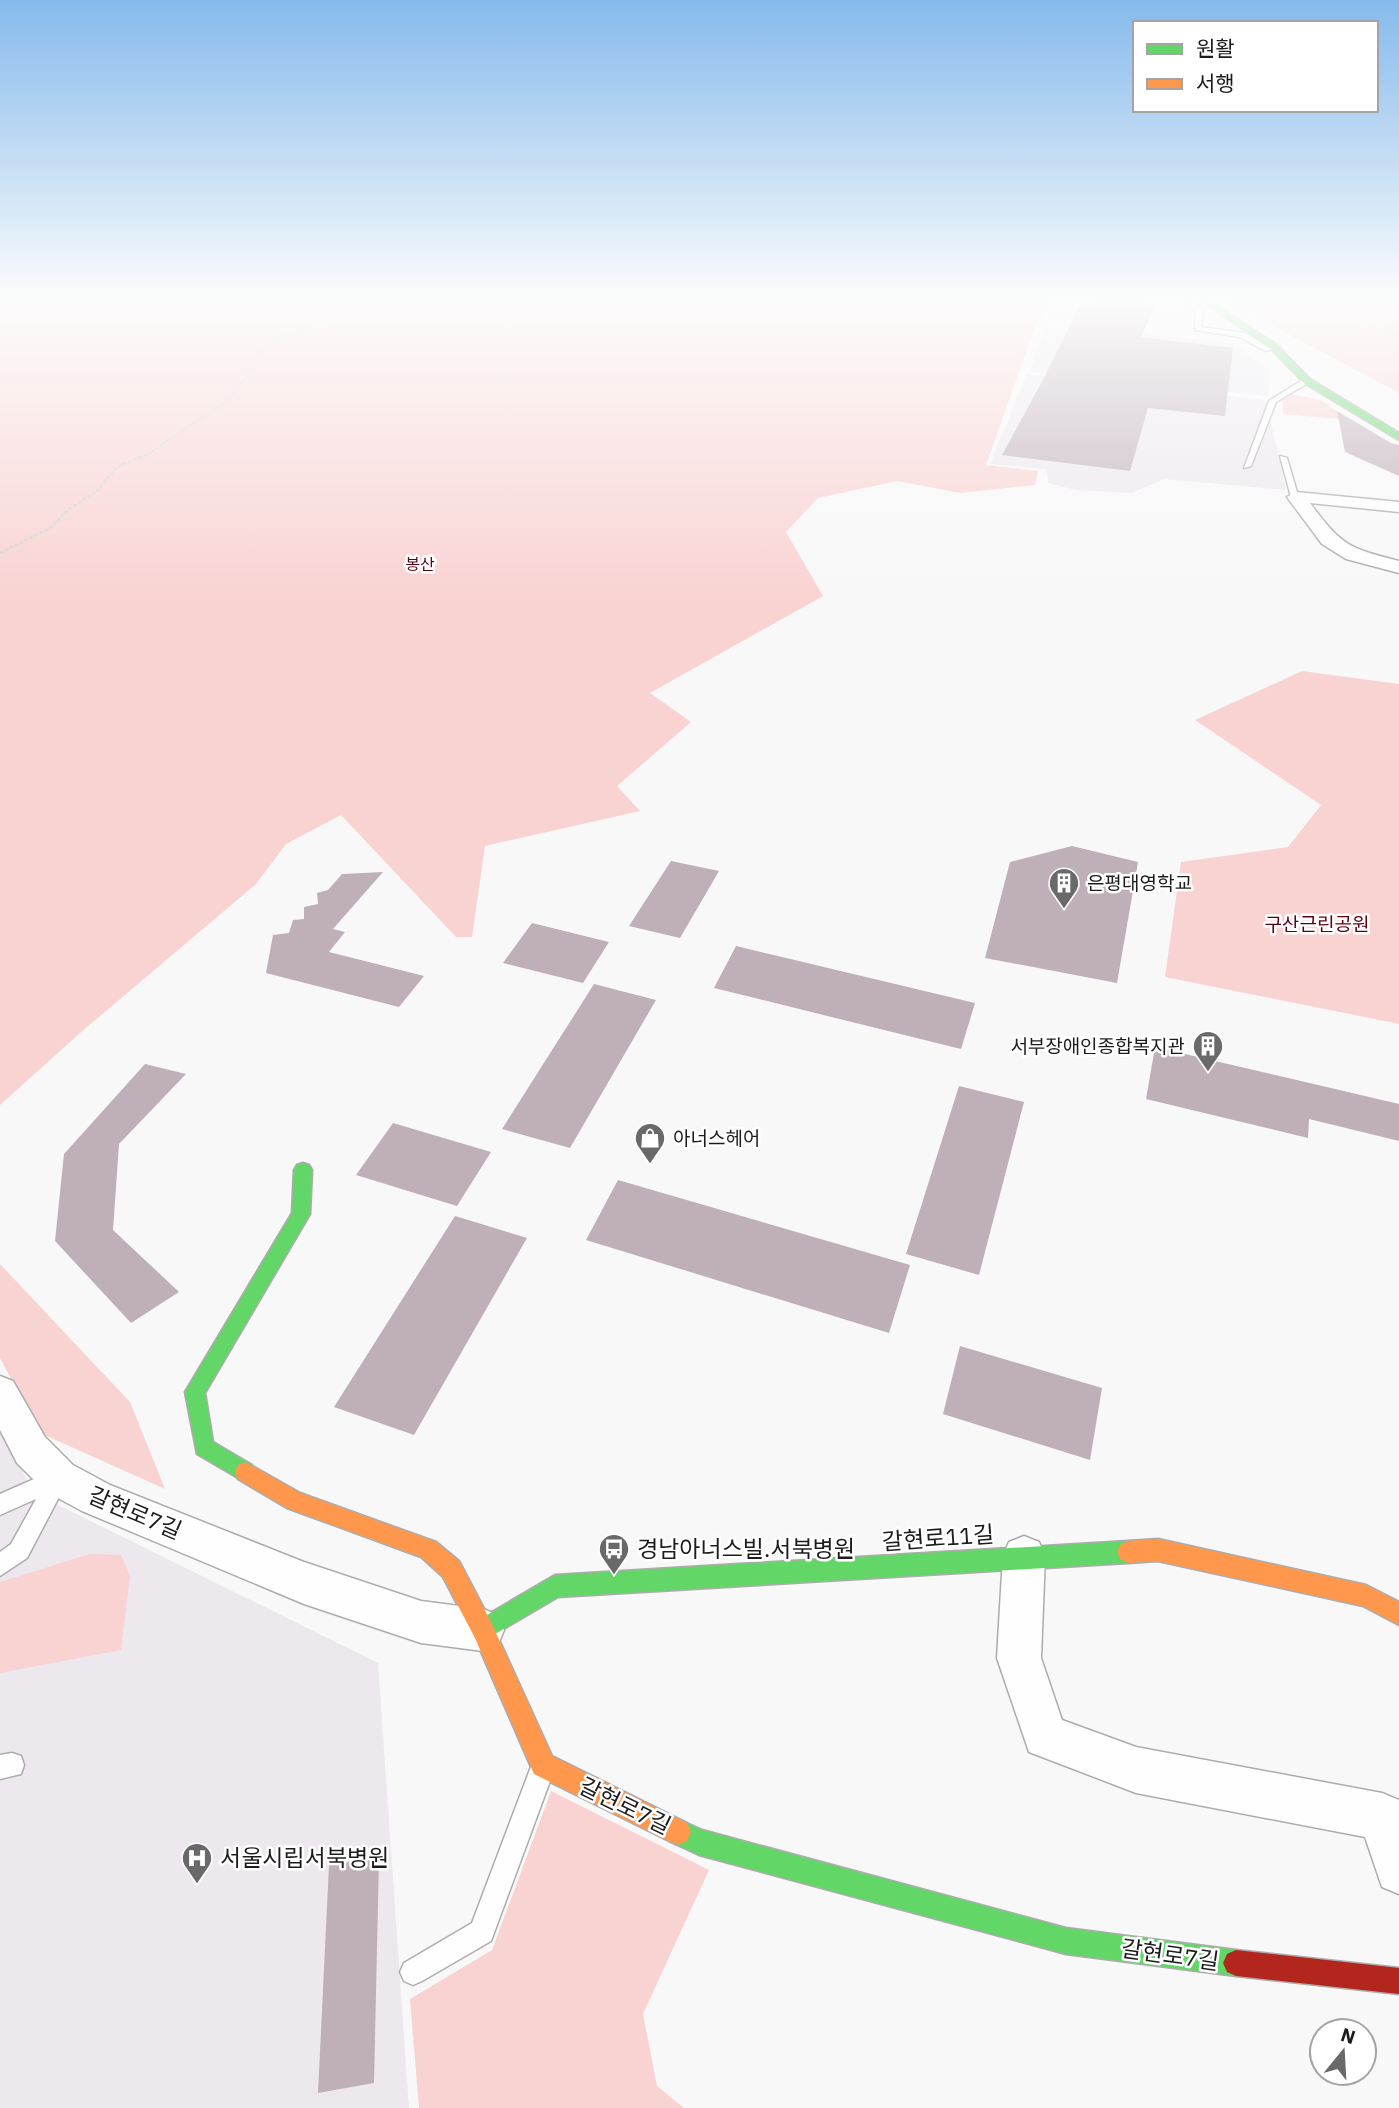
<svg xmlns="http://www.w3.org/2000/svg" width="1399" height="2108" font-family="'IBM Plex Sans','Noto Sans KR',sans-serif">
<rect width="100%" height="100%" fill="#f9f8f9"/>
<path fill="#ede8ee" d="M1046 324 1232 343 1270 370 1268 396 1030 372Z
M1027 374 1266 400 1286 490 1164 479 1132 493 1076 490 1048 483 1046 469 990 464Z
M0 1428 34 1493 378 1663 409 2108H0Z"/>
<path fill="#f9d3d2" d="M0 301H1053L1036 324 986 465 1038 471 1035 485 960 493 897 481 818 498 786 532 823 596 650 693 691 722 617 786 640 811 485 846 472 937H456L341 815 286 844 256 884 80 1033 0 1105Z
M1226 301H1399V393Z
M1282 392 1321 400 1349 420 1283 414Z
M1302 671 1399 684V1024L1165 977 1181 862 1288 847 1321 805 1195 720Z
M0 1264 130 1402 165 1489 40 1433 0 1358Z
M90 1554 121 1555 130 1576 121 1650 0 1673V1582Z
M551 1791 709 1870 643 2014 657 2086 684 2108H419L410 1999 492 1950Z"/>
<path fill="#bfafb8" d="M1082 301 1156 304 1141 337 1233 348 1225 416 1148 408 1130 471 1002 455 1044 378Z
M1337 411 1391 443 1399 445V476L1345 452Z
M1072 846 1138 862 1117 983 985 958 1010 862Z
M671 861 719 871 680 938 629 926Z
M383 872 333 929 345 932 329 952 424 976 399 1007 266 973 273 935 289 933 293 920 304 919V907L318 904 317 893 328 890 342 874Z
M532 923 609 942 583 983 503 963Z
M736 946 975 1003 961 1049 714 988Z
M594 984 656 1000 570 1148 502 1129Z
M1155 1047 1399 1104V1141L1309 1119 1308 1138 1146 1099Z
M145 1064 186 1074 119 1144 113 1230 179 1292 131 1323 55 1241 64 1154Z
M959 1086 1024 1102 979 1275 906 1254Z
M393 1123 491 1152 457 1206 356 1175Z
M618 1180 910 1265 889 1333 586 1240Z
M455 1216 527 1238 414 1435 334 1407Z
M960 1346 1102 1388 1090 1460 943 1414Z
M379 1858 374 2083 318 2093 329 1865Z"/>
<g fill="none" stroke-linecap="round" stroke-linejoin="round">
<g stroke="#adacad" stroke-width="3">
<path id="lane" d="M1186 301H1194L1203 309 1201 327 1245 333 1272 349 1265 351 1240 337 1195 330 1196 310Z
M1304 379 1311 381 1276 402 1251 466 1244 468 1269 401Z
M1280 456 1287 458 1299 499 1291 497Z
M59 1468 66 1471 69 1478 27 1558 0 1576V1552L11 1544 36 1499 0 1515V1494Z
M12 1753 21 1756 24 1765 21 1774 0 1779V1755Z
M541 1761 550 1764 553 1773 491 1941 422 1981 413 1985 404 1981 400 1972 404 1963 472 1923 532 1764Z"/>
</g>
<g stroke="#adacad" stroke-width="3">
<path id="street" d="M1296 492 1399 502V512L1310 503C1342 546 1348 548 1399 561V573L1346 559 1322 544 1287 497Z
M0 1376 13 1381 45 1437 73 1465 110 1485 304 1562 421 1601 483 1609 498 1615 504 1630 498 1645 483 1651 421 1643 304 1604 82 1511 45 1491 17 1463 0 1430Z
M1024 1536 1039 1542 1045 1556 1041 1658 1062 1720 1136 1747 1382 1793 1399 1800V1894L1382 1887 1365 1837 1136 1793 1029 1752 997 1658 1003 1556 1009 1542Z"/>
</g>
<g stroke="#adacad" stroke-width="3">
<path id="fast" d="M1202 301H1210L1277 345 1310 379 1399 433V440L1304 383 1271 349Z
M303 1163 309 1165 312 1170 310 1214 205 1393 213 1442 252 1465 255 1472 252 1479 245 1482 197 1454 185 1392 292 1213 294 1170 297 1165Z
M1128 1541 1136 1545 1139 1552 1136 1559 1128 1563 558 1597 483 1641 475 1638 472 1630 475 1622 555 1575Z
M678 1819 702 1830 1066 1928 1236 1950 1245 1954 1249 1963 1245 1972 1236 1976 1066 1954 699 1855 669 1841 665 1832 669 1823Z"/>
</g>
<g stroke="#adacad" stroke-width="3">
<path id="slow" d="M245 1462 300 1493 436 1542 459 1561 491 1622 552 1756 687 1823 691 1832 687 1841 678 1845 669 1841 534 1774 475 1638 443 1577 421 1557 287 1508 238 1479 235 1472 238 1465Z
M1158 1539 1366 1585 1399 1602V1625L1363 1606 1158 1561 1128 1563 1120 1559 1117 1552 1120 1545 1128 1541Z"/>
</g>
<g stroke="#adacad" stroke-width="3">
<path id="jam" d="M1236 1950 1399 1968V1994L1236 1976 1227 1972 1223 1963 1227 1954Z"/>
</g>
<path stroke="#d5d5d5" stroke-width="2" stroke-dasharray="2.5 2" stroke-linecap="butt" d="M1308 301 1365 321 1399 326
M1359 301 1399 337
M0 304 2 301
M1362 322H1359V325L1387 329
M148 454 225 402 248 375 267 345 369 301"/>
<path stroke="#d5d5d5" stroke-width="2.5" stroke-dasharray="3.5 2" stroke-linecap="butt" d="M0 553 50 528 68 510 98 490 117 467 152 452"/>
<use href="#lane" fill="#fefefe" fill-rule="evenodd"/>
<use href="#street" fill="#fefefe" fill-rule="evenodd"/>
<use href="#fast" fill="#63d668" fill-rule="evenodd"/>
<use href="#slow" fill="#ff974d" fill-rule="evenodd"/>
<use href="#jam" fill="#b3261e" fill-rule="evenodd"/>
</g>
<linearGradient id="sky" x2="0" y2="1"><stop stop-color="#85baec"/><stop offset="0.5" stop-color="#fcfcfc"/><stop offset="1" stop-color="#fcfcfc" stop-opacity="0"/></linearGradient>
<rect width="1399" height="597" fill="url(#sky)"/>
<defs>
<g id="building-pin" transform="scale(1.575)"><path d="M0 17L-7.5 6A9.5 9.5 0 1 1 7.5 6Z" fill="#69696a" stroke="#fff"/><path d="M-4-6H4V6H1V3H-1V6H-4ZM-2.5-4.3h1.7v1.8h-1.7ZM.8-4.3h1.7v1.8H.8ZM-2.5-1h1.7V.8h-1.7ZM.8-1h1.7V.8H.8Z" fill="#fff"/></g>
<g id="shop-pin" transform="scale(1.575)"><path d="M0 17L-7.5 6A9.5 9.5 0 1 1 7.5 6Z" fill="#69696a" stroke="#fff"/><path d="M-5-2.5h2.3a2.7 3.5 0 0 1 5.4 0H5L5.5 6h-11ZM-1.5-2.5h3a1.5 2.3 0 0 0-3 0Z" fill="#fff"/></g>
<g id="bus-pin" transform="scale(1.575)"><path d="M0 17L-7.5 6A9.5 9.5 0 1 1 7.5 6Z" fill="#69696a" stroke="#fff"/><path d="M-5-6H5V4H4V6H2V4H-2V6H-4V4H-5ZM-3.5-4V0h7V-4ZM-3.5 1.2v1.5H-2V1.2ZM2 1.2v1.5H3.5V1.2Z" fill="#fff"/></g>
<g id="hospital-pin" transform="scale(1.575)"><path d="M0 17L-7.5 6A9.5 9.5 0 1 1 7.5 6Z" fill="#69696a" stroke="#fff"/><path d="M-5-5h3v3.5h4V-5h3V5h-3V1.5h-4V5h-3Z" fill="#fff"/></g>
</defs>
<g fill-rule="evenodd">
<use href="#building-pin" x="1064" y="883"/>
<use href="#building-pin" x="1208" y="1046"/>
<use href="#shop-pin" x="650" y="1138"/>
<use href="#bus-pin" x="614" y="1549"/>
<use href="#hospital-pin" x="197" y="1858"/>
</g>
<g text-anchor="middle" stroke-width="5" stroke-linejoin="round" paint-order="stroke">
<g font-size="16" fill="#5e0213" stroke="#fff">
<text x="420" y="570">봉산</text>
</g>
<g font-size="19" fill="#1c1c1d" stroke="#fff" text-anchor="start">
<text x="1087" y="890">은평대영학교</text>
<text x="1185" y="1053" text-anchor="end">서부장애인종합복지관</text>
<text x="673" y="1145">아너스헤어</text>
</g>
<g font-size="19" fill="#5e0213" stroke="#fff">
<text x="1317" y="931">구산근린공원</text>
</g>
<g font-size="23" fill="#1c1c1d" stroke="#fff">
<text transform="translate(135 1513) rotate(23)" y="8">갈현로7길</text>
<text transform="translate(938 1538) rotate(-4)" y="8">갈현로11길</text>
<text transform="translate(625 1806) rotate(26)" y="8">갈현로7길</text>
<text transform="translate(1170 1955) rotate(8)" y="8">갈현로7길</text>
</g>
<g font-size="23" fill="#1c1c1d" stroke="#fff" text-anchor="start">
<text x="637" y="1557">경남아너스빌.서북병원</text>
<text x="220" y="1866">서울시립서북병원</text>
</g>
</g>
<rect x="1133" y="21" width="245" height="91" fill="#ffffff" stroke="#a4a4a5" stroke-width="2"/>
<rect x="1147" y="44" width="35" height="10" fill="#63d668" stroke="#a4a4a5" stroke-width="2"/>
<text x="1196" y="56" font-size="21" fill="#1c1c1d">원활</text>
<rect x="1147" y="79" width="35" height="10" fill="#ff974d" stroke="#a4a4a5" stroke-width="2"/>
<text x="1196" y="91" font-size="21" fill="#1c1c1d">서행</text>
<g transform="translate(1343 2052) rotate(18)"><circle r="33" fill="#ffffff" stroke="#a4a4a5" stroke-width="2"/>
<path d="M0-5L12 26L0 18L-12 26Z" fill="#69696a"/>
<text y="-10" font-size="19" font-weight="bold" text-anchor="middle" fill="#1c1c1d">N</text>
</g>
</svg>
